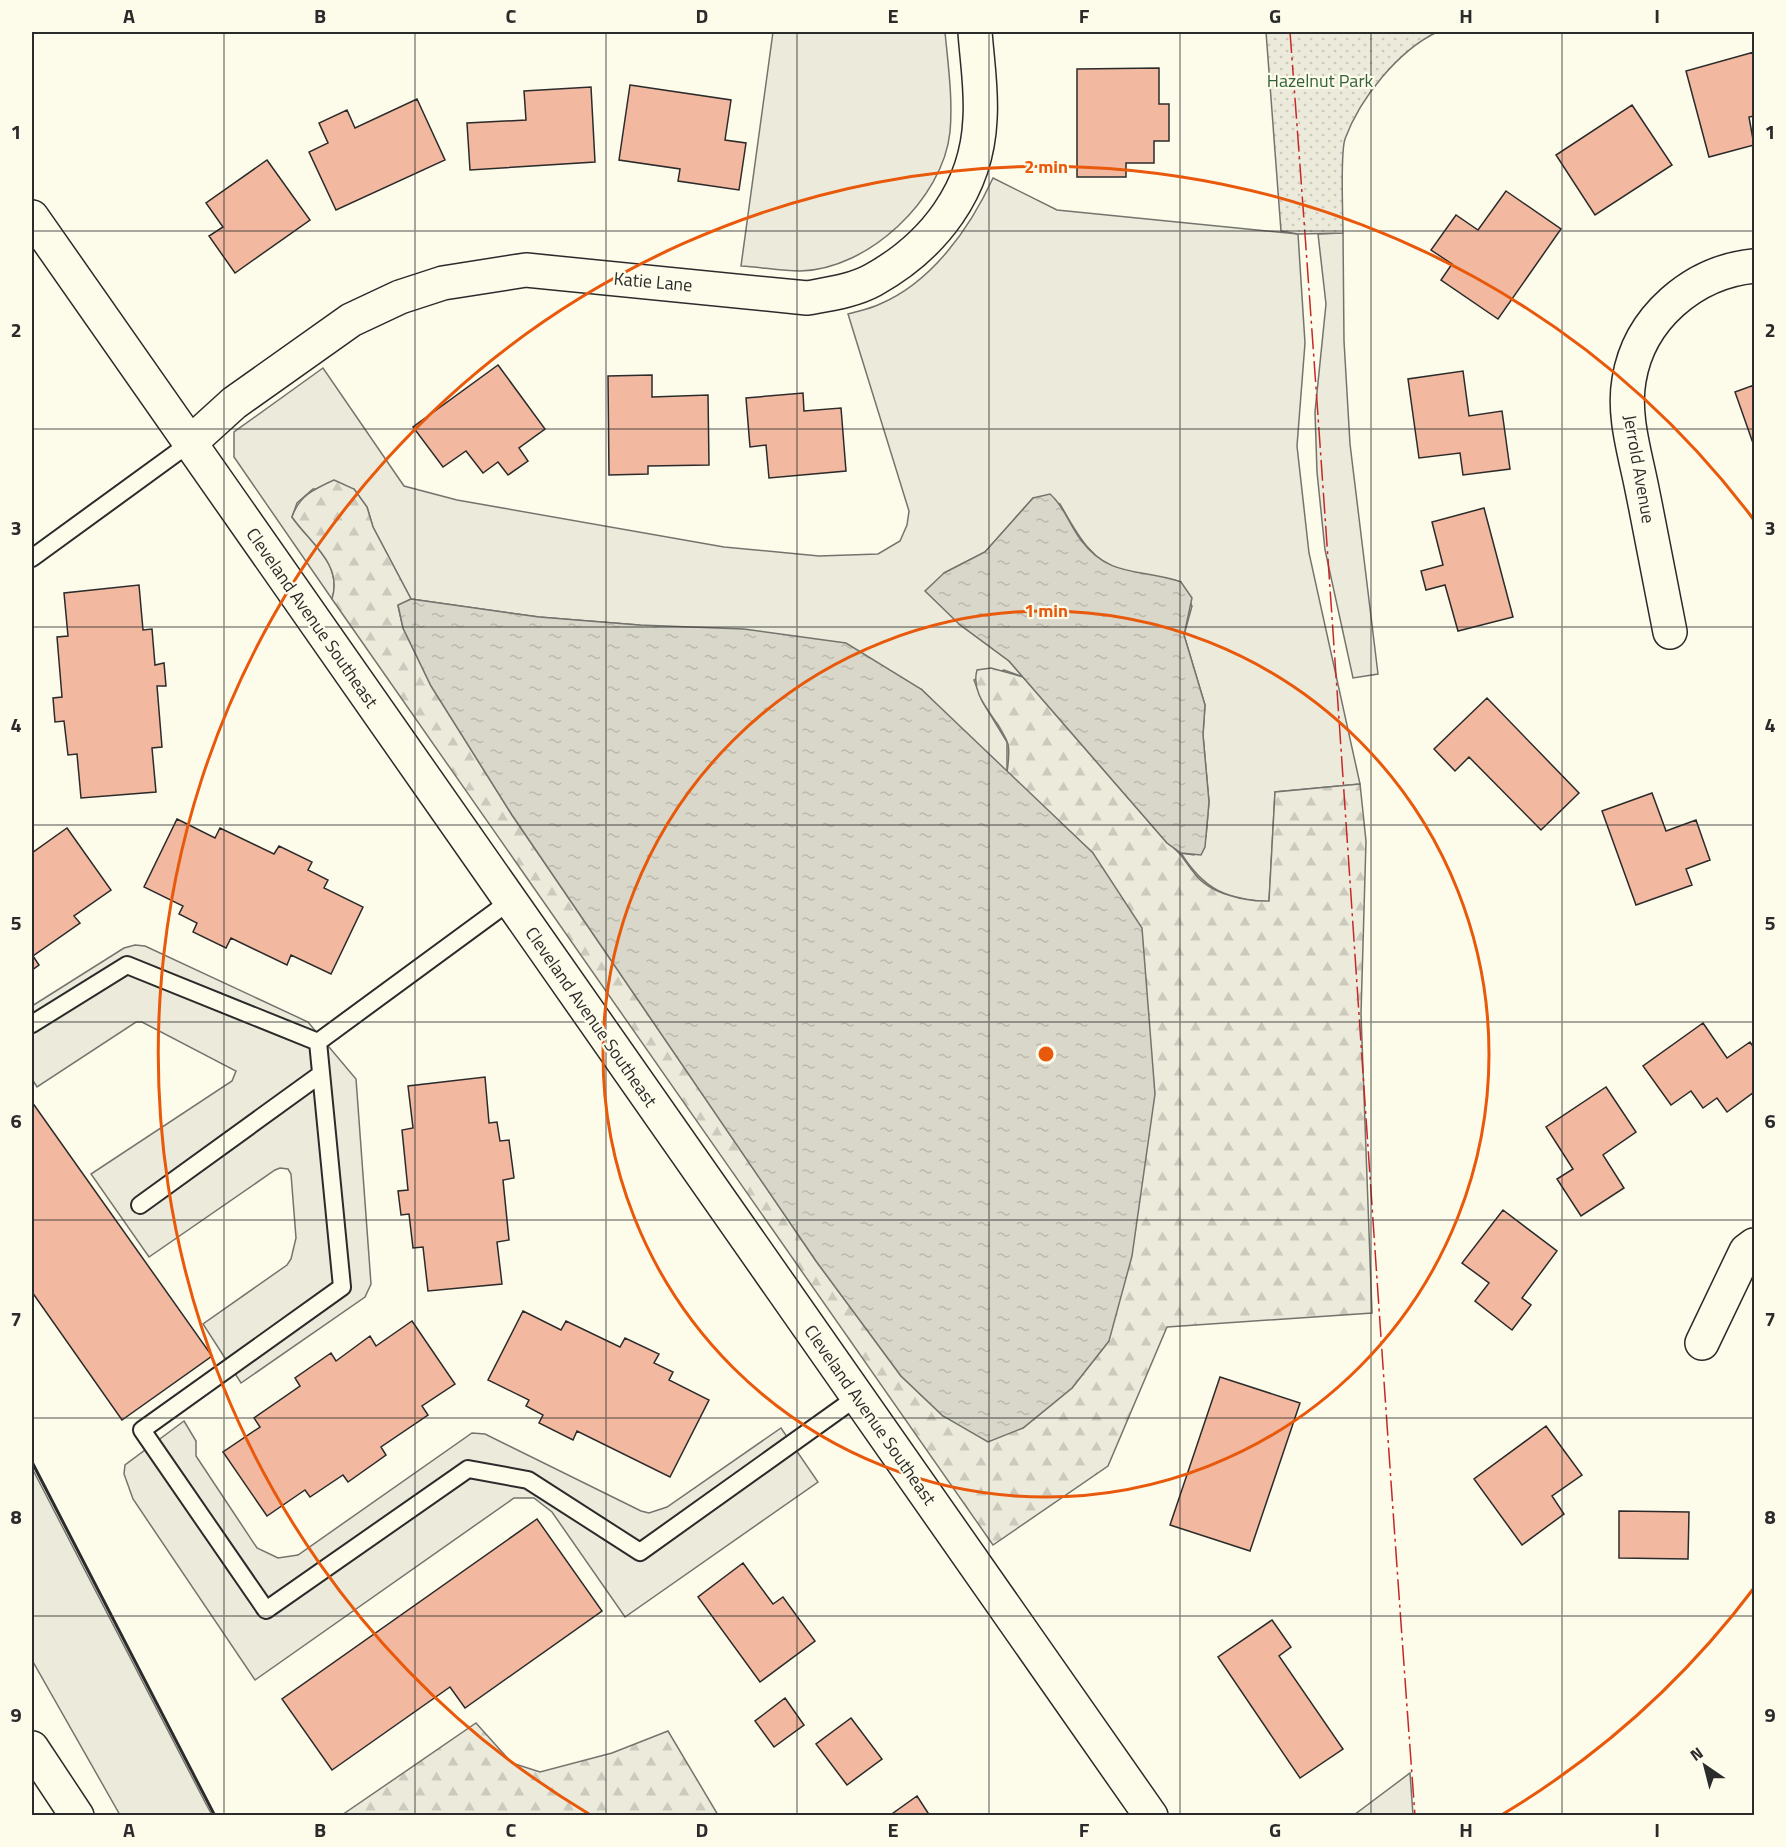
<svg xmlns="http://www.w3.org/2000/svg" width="1786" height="1847" font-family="'Titillium Web',sans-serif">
<defs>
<pattern id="forest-firs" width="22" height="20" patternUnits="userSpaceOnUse" patternTransform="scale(1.5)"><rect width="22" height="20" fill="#ecebdb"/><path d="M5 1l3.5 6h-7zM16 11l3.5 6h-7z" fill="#cbcabc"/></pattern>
<pattern id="park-dots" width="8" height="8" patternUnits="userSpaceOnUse" patternTransform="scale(1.5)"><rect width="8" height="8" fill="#ecebdb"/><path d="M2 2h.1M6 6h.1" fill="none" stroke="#cbcabc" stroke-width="1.8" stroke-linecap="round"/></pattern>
<pattern id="water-ripples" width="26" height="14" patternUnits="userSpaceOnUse" patternTransform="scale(1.5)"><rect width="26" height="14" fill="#d8d7c9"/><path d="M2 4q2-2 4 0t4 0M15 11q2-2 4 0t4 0" fill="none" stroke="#bab9ad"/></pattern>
</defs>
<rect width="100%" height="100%" fill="#fdfbea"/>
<path fill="#ecebdb" stroke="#74746e" stroke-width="1.5" d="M773 32H945C948 64 953 99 950 132 943 199 868 270 800 271 781 271 760 267 741 266Z
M993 178 1057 210 1298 234 1305 343 1297 446 1309 553 1360 784 1275 792 1269 902C1226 899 1204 890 1181 853L1194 855 1206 837 1209 802 1203 735 1205 705 1184 635 1192 606 1181 582C1162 575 1141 577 1122 571 1090 561 1075 530 1060 504L1033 498 985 552 944 573 959 624 1009 661 1023 677 1004 670 974 680 982 701 1007 742V773L921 689 639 625 539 617 411 599 373 527 367 507 354 489H313L297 503 292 517C310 543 343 564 332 599L234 457V432L323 368 404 486 457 500 724 547 819 556 878 554 900 541 907 525 909 511 848 314C858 311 870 309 880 304 932 282 970 228 993 178Z
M1343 233 1344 341 1350 444 1378 674 1353 678 1325 550 1317 472 1315 412 1326 304 1318 234Z
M32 1468 206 1804 212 1815H120L32 1660Z
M1410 1773 1413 1815H1354Z"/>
<path fill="url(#forest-firs)" stroke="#74746e" stroke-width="1.5" d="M334 480 354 489 367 507 373 527 411 599 398 606 403 628 431 686 512 815 816 1261 901 1376 943 1416 1023 1428 1072 1388 1109 1341 1093 853 1007 773C1008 763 1010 753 1008 744 1000 719 969 698 977 670L991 668 1023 677 1167 843C1182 853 1184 861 1195 874 1210 894 1246 902 1269 901L1275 792 1360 784 1366 841 1361 1014 1372 1313 1167 1327 1108 1466 993 1545 332 599C343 564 310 543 292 517 299 496 314 489 334 480Z
M476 1723 512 1763 540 1772 612 1753 668 1731 718 1815H342Z"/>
<path fill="url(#park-dots)" stroke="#74746e" stroke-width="1.5" d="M1252 32H1437C1398 51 1360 98 1345 139 1340 154 1343 213 1343 233L1298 234 1281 231 1266 32Z"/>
<path fill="#eceadb" stroke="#74746e" stroke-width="1.5" d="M135 945 145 946 308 1022 356 1079 371 1284 365 1297 241 1383 203 1324 287 1265 291 1259 296 1238 291 1174 288 1169 280 1168 275 1170 149 1257 91 1174 232 1081 236 1071 142 1022H136L37 1087 32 1079V1006L124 948Z
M184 1421 196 1441V1456L257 1548 278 1558 298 1555 472 1433 485 1434 641 1511 649 1513 667 1507 781 1428 818 1482 625 1617 552 1512 534 1498H514L255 1680 133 1499 124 1474 125 1465Z"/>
<path fill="url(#water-ripples)" stroke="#74746e" stroke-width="1.5" d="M1050 494C1065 507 1069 525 1081 540 1110 579 1142 568 1181 582L1192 598 1184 635 1205 705 1203 735 1209 802 1205 847 1201 855 1181 853 1167 843 1009 661 959 624 925 591 944 573 985 552 1033 498Z
M411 599 539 617 639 625 744 629 846 643 921 689 1093 853 1142 928 1155 1094 1132 1256 1109 1341 1072 1388 1023 1428 988 1442 943 1416 901 1376 816 1261 512 815 431 686 403 628 398 605Z"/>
<path fill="#f2b8a0" stroke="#2b2b2b" stroke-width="1.5" d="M1754 52V116L1749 117 1754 145 1709 157 1686 71Z
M1159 68V104H1169V141H1154V163H1126V177H1077V69Z
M630 85 731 100 725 140 746 143 739 190 678 181 680 169 619 160Z
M591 87 595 162 470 170 467 123 526 120 524 91Z
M417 99 445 160 336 210 309 152 328 143 319 123 347 110 355 128Z
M1632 105 1672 165 1595 215 1556 155Z
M267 160 310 220 235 273 209 236 223 227 206 203Z
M1506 191 1561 229 1498 319 1441 280 1452 264 1431 250 1456 215 1478 230Z
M498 365 545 429 519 448 528 461 508 475 498 462 483 473 466 451 443 467 413 427Z
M1463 371 1469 416 1502 411 1510 469 1463 475 1460 453 1419 458 1408 379Z
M652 375V397L708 395 709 465 648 466V474L609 475 608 376Z
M1754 385V446L1735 392Z
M803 393 804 411 841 408 846 471 769 478 766 445 750 447 746 398Z
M1484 508 1513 617 1458 631 1445 585 1426 590 1421 571 1443 565 1432 522Z
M139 585 143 630 152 629 155 665 164 663 166 686H157L162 747 152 748 156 792 81 798 77 754 68 755 64 721 55 722 53 698 62 697 57 637 68 636 64 593Z
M1487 698 1579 793 1541 830 1469 757 1455 771 1434 749Z
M1652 793 1666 831 1696 820 1710 860 1686 869 1692 885 1636 905 1602 811Z
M177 819 215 838 220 828 274 854 279 846 312 862 308 870 328 880 324 888 363 907 331 974 291 955 287 965 231 938 226 948 193 932 197 923 179 914 183 906 144 887Z
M67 828 111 890 74 916 80 923 33 956 39 965 32 970V853Z
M1703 1023 1727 1058 1750 1042 1754 1048V1092L1727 1112 1717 1098 1703 1108 1691 1091 1671 1105 1643 1066Z
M485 1077 489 1123 497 1122 500 1141 509 1140 514 1178 503 1180 509 1240 497 1242 502 1284 428 1291 423 1247 413 1248 409 1214 401 1215 398 1191 408 1190 402 1130 413 1128 408 1086Z
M1606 1087 1636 1132 1603 1155 1624 1188 1581 1216 1557 1179 1573 1169 1546 1127Z
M32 1102 212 1356 122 1420 32 1292Z
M1503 1210 1557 1251 1522 1298 1531 1305 1512 1330 1475 1301 1489 1283 1462 1263Z
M523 1311 561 1330 566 1321 620 1347 625 1338 659 1354 654 1363 673 1372 669 1380 709 1400 670 1477 577 1431 573 1440 539 1423 543 1415 526 1406 529 1400 488 1380Z
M412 1321 455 1384 422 1406 428 1415 381 1447 386 1455 348 1482 343 1475 310 1497 305 1490 267 1516 223 1452 260 1427 254 1418 300 1386 295 1378 331 1353 336 1361 370 1336 376 1346Z
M1220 1377 1300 1403 1250 1551 1170 1525Z
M1546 1426 1582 1475 1552 1496 1564 1514 1522 1545 1474 1479Z
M1619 1511 1689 1512 1688 1559 1619 1558Z
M537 1519 602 1611 465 1708 450 1687 332 1770 282 1699Z
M743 1563 773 1604 783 1597 815 1641 760 1682 698 1597Z
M1272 1620 1291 1647 1279 1656 1343 1749 1300 1778 1218 1657Z
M785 1698 804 1725 774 1747 755 1721Z
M851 1718 882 1759 847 1785 816 1744Z
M917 1796 930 1816H889Z"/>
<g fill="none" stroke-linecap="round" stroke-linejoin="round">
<g stroke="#2b2b2b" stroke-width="20">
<path id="lane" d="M32 558 190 443
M32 1024 127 965 318 1042 510 901
M318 1042 342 1287 142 1430 266 1610 468 1469 528 1480 640 1552 857 1397
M140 1205 321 1074"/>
</g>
<g stroke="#2b2b2b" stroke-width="36">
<path id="street" d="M190 443 234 403 351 320 400 297 443 283 526 270 807 298C829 294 853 291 873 280 934 246 977 190 980 119 982 90 977 60 975 32
M1670 632C1660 582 1651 533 1641 484 1634 450 1623 414 1629 380 1639 318 1693 272 1754 266
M1702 1343 1746 1251 1754 1245"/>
</g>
<g stroke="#2b2b2b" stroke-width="36">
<path id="secondary" d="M32 217 1151 1816"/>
</g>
<g stroke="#2b2b2b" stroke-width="36">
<path id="highway" d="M32 1748 77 1816"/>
</g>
<use href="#lane" stroke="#fdfbea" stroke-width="16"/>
<use href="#street" stroke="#fdfbea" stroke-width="33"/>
<use href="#secondary" stroke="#fdfbea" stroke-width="33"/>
<use href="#highway" stroke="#fdfbea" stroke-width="33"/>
<path stroke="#2b2b2b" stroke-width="3" d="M32 1462 215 1816"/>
<path stroke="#c62828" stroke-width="1.5" stroke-dasharray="21 4.5 3 4.5" stroke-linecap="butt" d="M1290 32C1335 626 1371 1221 1415 1816"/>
</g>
<path fill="none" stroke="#2b2b2b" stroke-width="1.5" stroke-opacity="0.55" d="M224 32V1816M415 32V1816M606 32V1816M797 32V1816M989 32V1816M1180 32V1816M1371 32V1816M1562 32V1816M32 231H1754M32 429H1754M32 627H1754M32 825H1754M32 1022H1754M32 1220H1754M32 1418H1754M32 1616H1754"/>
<g fill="none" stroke="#e8590c" stroke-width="3">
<circle cx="1046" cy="1054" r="443"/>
<path d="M1754 1588A887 887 0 0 1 1503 1814M589 1814A887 887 0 1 1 1754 520"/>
</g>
<g text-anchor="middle" stroke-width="4.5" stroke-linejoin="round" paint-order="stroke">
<g font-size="18" fill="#34623c" stroke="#fdfbea">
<text x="1320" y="87">Hazelnut Park</text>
</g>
<g font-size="18" fill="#2b2b2b" stroke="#fdfbea">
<text transform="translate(653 282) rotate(5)" y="6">Katie Lane</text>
<text transform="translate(1639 469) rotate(80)" y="6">Jerrold Avenue</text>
<text transform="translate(312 618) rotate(55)" y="6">Cleveland Avenue Southeast</text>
<text transform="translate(591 1017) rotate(55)" y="6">Cleveland Avenue Southeast</text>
<text transform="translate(870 1415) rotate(55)" y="6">Cleveland Avenue Southeast</text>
</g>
</g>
<circle cx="1046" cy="1054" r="9" fill="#e8590c" stroke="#fdfbea" stroke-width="3"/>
<g font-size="18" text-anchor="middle" font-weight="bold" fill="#e8590c" stroke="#fdfbea" stroke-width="4.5" stroke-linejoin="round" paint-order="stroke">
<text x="1046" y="173">2 min</text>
<text x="1046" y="617">1 min</text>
</g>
<rect width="1786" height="1847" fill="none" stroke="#fdfbea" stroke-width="66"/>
<g transform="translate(1705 1766) rotate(325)" stroke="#fdfbea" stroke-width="4.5" paint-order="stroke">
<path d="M0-4.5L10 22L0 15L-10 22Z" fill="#2b2b2b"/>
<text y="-9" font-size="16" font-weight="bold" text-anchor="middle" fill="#2b2b2b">N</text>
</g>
<rect x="33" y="33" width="1720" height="1781" fill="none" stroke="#2b2b2b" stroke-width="2"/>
<g font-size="20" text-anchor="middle" font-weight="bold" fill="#2b2b2b">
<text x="129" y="23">A</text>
<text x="320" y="23">B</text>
<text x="511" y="23">C</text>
<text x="702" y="23">D</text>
<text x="893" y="23">E</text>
<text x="1084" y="23">F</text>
<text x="1275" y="23">G</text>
<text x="1466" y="23">H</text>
<text x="1657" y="23">I</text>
<text x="16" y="139">1</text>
<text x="1770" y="139">1</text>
<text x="16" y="337">2</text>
<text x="1770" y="337">2</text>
<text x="16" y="535">3</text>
<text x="1770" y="535">3</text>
<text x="16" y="732">4</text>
<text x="1770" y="732">4</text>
<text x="16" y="930">5</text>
<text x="1770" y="930">5</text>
<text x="16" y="1128">6</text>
<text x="1770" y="1128">6</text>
<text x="16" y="1326">7</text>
<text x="1770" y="1326">7</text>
<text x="16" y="1524">8</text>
<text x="1770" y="1524">8</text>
<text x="16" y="1722">9</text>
<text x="1770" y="1722">9</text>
<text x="129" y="1837">A</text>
<text x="320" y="1837">B</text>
<text x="511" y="1837">C</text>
<text x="702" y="1837">D</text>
<text x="893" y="1837">E</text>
<text x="1084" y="1837">F</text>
<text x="1275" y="1837">G</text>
<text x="1466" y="1837">H</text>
<text x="1657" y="1837">I</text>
</g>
</svg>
